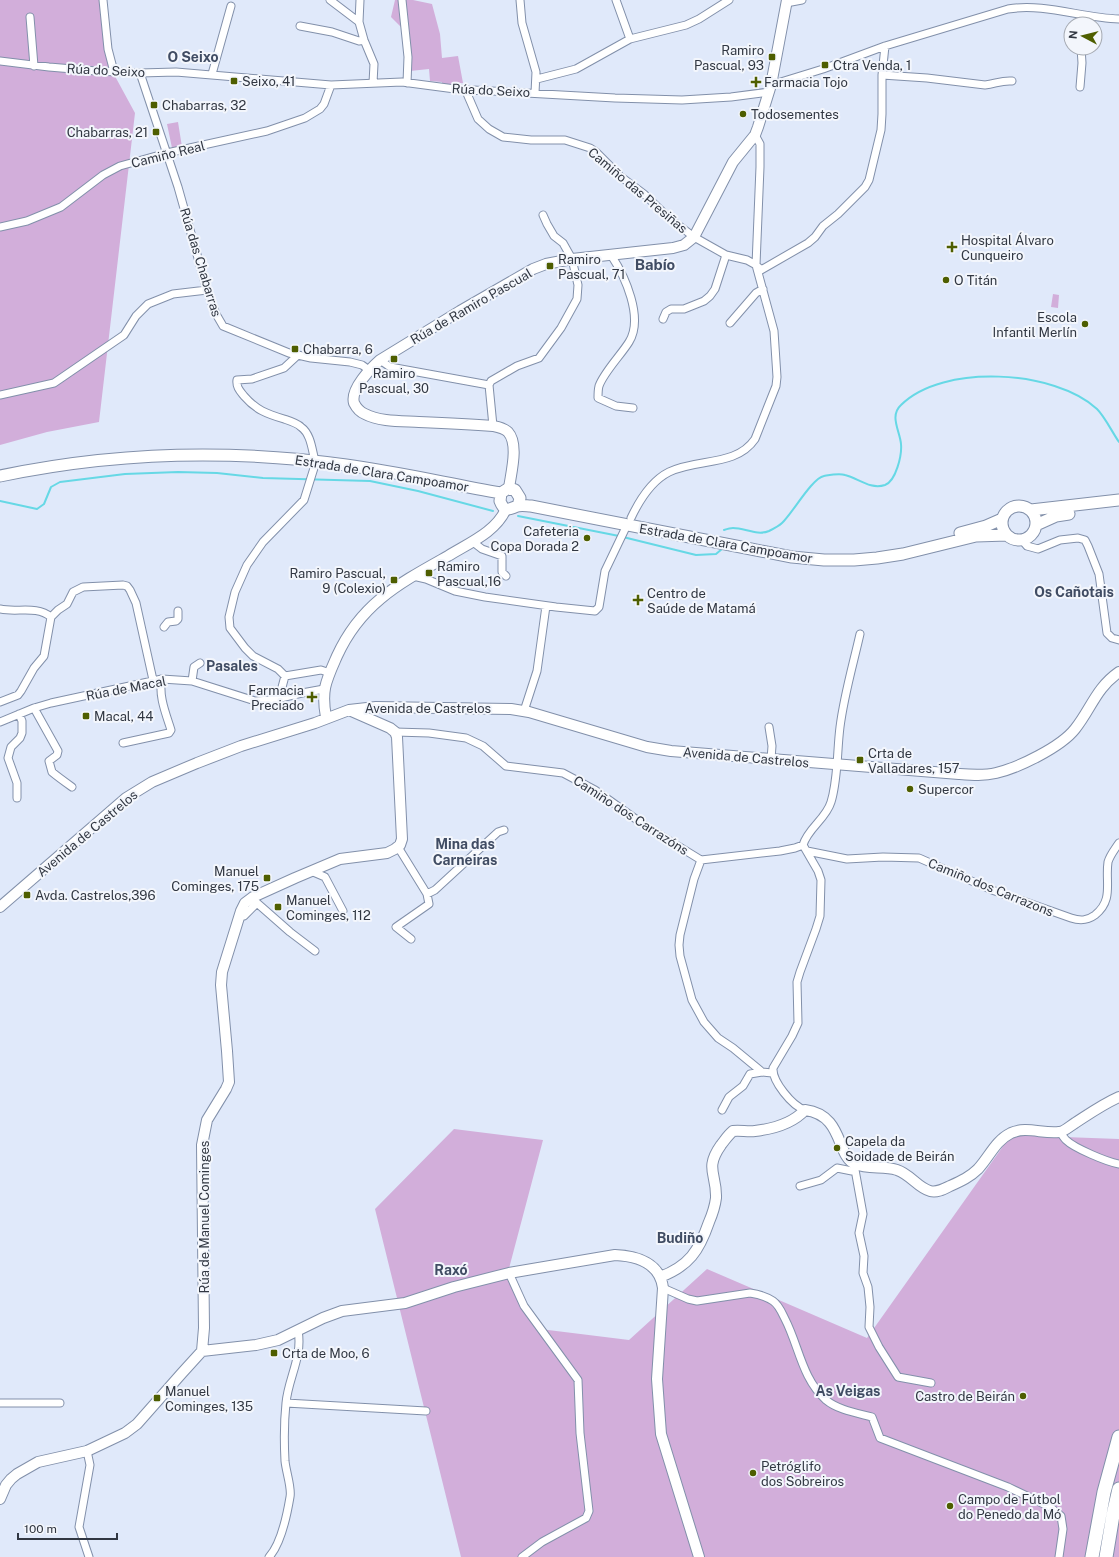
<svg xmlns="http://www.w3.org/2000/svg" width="1119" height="1557" font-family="'Public Sans',sans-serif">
<rect width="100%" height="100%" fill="#e0e9fa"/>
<path fill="#d2aeda" d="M0 0H100L110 67 135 113 99 422 47 432 0 445Z
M395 0H413L432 4 440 34 442 58 458 56 463 83 442 85V82L430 81 429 69 410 71 403 29 391 17Z
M178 122 182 147 172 148 167 124Z
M1053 294 1059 295 1058 308 1051 307Z
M454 1129 543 1140 507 1276 540 1329 629 1340 707 1269 867 1338 1011 1135 1119 1139V1557H461L375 1209Z"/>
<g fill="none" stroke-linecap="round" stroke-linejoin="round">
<path stroke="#66d8e5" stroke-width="2" d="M0 501 37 509 44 504 51 487 60 482 125 474 178 472 217 473 263 478 370 481 418 491 493 511
M518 516 619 536
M724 530C727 529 730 528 733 528 745 528 757 536 769 531 773 529 779 526 782 523 792 514 812 478 824 476 830 475 839 473 845 475 858 478 870 490 885 485 896 481 902 455 901 444 900 431 889 416 901 405 943 363 1055 370 1097 409 1105 417 1112 432 1119 442
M623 537 696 555 716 554 722 549"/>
<g stroke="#8290aa" stroke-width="9">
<path id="street" d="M103 0 108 49 114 72
M330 0 359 22
M360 0 359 22 364 40 374 64 373 83
M402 0 408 57 407 83
M520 0 522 23 536 72 535 93
M616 0 630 39
M786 3 802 0
M30 17 34 66
M300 26 332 32 359 41 364 40
M0 61 49 67 96 71 140 73 176 72 331 85 402 82 455 89 615 98 682 100 731 97 769 92
M140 73 178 187 207 290 216 314 223 326 289 353 311 358 350 362 362 365 369 370
M212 74 231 6
M882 75 927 78 985 85C995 84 1002 80 1012 81
M537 79 576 69 630 39 686 25 699 19 729 0
M771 85 823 69 885 46 1008 9C1045 3 1082 18 1119 19
M1080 87 1082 63 1081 48
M465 89 478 119 489 129 503 137 531 140H565L590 148 596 152 620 176 644 194 669 218 694 237 726 255 747 260 756 265 761 270 808 243 815 237 823 226 838 214 865 187 869 180 881 130 882 114V75L885 46
M0 227 27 221 61 207 103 175 120 166 167 153 267 131 305 118 320 109 324 104 331 85
M611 255C625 276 644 318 629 342 621 355 604 372 599 386 598 390 598 394 598 398L616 406 633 408
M663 319 666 312 671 309H684L704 301 710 296 715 289 726 255
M730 323 756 293 763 289
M298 355 284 368 252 379 237 380C236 387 240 391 244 396 256 410 267 414 284 419 290 421 297 423 301 427 311 434 312 450 315 461
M380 360 390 367 489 385 493 426
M489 385 491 381 517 366 539 358 561 328 577 299 578 285 572 259 563 243 554 236 547 224 543 215
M0 395 54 383 124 335 136 316 148 304 173 294 207 290
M314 468 304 500 263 542 247 565 235 592 229 617 230 628 245 648 253 656 278 669 285 676 321 670 330 673
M631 518C639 501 651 481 669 472 697 458 736 467 755 439L776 386 777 377 774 331 756 265 760 167V144L755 135
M1022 540 1027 546 1038 549 1060 540 1078 538 1085 540 1088 546 1099 574 1107 633 1112 638 1119 640
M473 542 482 549 502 556V572L506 576
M413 576 426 579 455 591 485 597 556 607 595 611 599 607 605 571 627 525
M0 609C17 613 36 605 51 617L44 656 34 668 21 691 18 695 0 702
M51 617 58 610 67 604 73 592 83 587 123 585 127 586 130 590 136 603 153 680
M164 627 168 622 176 621 178 619V611
M192 681 194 667 200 663
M281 698V691L285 676
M34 708 58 751 57 755 49 761 52 772C58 777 65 782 72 787
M524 711 537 671 546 606
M0 722 34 708 51 703 162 679 192 681 255 701 272 700 302 693 324 689
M769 727 772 746 771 759
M395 732 429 733 466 738 483 746 506 766 563 773 595 790 647 827 701 860 780 851 795 848 803 845
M123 743 169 733 171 730C166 714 158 695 162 679
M17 798V783L8 758 11 747 20 738 22 733V721L19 714
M398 847 427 894 429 904 396 927 411 939
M807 851 847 859 883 857 919 858 992 890 1071 918C1080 921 1087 921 1095 915 1114 900 1105 882 1108 862 1110 855 1115 849 1119 843
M701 860 694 879 680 935 679 945 680 956 692 1000 704 1022 718 1038 733 1048 762 1072 772 1073
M311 871 325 877 343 911
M427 894 435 890 498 832 504 830
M240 916H244L257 903 290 932 315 951
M722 1110 729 1097 743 1086 750 1074 762 1072
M805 1110C792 1106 772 1081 773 1068L792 1036 798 1023 797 982 800 972 816 929 820 916 821 880 818 871 803 845C808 828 826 819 831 802 838 780 837 750 840 727 844 695 853 665 860 634
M1060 1132C1062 1135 1064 1138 1066 1140 1074 1148 1107 1162 1119 1164
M854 1164 863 1214 859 1233 864 1256 863 1273 868 1287 870 1307 869 1327 879 1347 898 1377 931 1383
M800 1186 821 1180 837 1168 852 1171 855 1170
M509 1273 524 1306 578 1380 580 1433 589 1511 586 1518 542 1542 522 1557
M663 1288 688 1299 697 1301 750 1293C758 1294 767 1297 773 1301 779 1305 782 1313 785 1319 799 1346 802 1379 826 1400 838 1410 857 1413 872 1417L880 1438 1008 1487 1050 1507 1061 1516 1063 1529 1059 1557
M0 1403H60
M286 1403 426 1411
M87 1451 90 1465 79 1527 89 1557
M269 1557C281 1544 287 1515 290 1497 292 1488 286 1472 285 1461 284 1442 284 1422 286 1403 288 1379 303 1356 298 1331"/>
</g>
<g stroke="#8290aa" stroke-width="12">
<path id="secondary" d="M509 488C511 473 519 444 508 432 504 428 498 427 493 426 468 424 444 423 419 422 402 421 380 422 365 414 360 412 356 407 354 403 350 389 371 368 380 360L460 311 533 269 546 264 572 259 673 248 684 245 694 237 733 162 755 135 758 127 771 85 787 0
M326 717C321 690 326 681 337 656 361 603 400 583 448 556 469 543 496 532 506 509
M0 907 126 798 152 782 197 763 241 746 315 723 349 710 376 707 511 709 529 712 647 747 671 751 959 774C972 775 984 776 996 773 1018 768 1061 747 1075 729 1091 709 1096 688 1119 672
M660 1277C689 1266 699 1251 709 1222 712 1215 715 1206 716 1198 717 1174 704 1169 721 1145 725 1140 728 1135 733 1131 740 1130 748 1132 755 1131 772 1129 793 1123 805 1110 844 1115 836 1156 855 1164 869 1170 884 1165 897 1170 910 1174 918 1188 930 1191 937 1193 944 1189 950 1186 961 1181 970 1177 978 1169 990 1156 995 1141 1011 1133 1026 1126 1043 1134 1059 1132 1064 1132 1070 1126 1075 1123 1089 1114 1103 1104 1119 1097
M202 1351 256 1345 278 1340 323 1318 342 1311 405 1303 454 1287 509 1273 615 1255C637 1256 660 1263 663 1288L657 1379 661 1434 699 1557
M0 1499 6 1485 11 1479 17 1474 38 1462 87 1451 125 1433 137 1424 182 1373 202 1351 204 1328 202 1145 207 1120 226 1089 229 1082 227 1051 221 985 222 972 241 911 245 903 253 897 295 878 340 859 387 853 395 849 400 845 402 839 397 737 395 732 390 728 349 710"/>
</g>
<g stroke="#8290aa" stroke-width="13">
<path id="primary" d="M0 476C114 452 231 449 346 465 398 472 449 484 501 493
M1002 523a17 17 0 1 1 34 0a17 17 0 1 1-34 0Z
M518 506 520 498 515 490 509 488 501 493 500 501C505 514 510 508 518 506 522 505 527 506 531 506L746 548 792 557 824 560H854L877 558 903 554 976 536 1007 535
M1031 510 1119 500
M1036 525 1056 516 1069 514
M960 533 986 526 1002 519"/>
</g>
<g stroke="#8290aa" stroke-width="15">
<path id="highway" d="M1092 1557 1104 1492 1119 1437
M1106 1557 1113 1515 1119 1489"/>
</g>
<use href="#street" stroke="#fff" stroke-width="7"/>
<use href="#secondary" stroke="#fff" stroke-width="10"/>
<use href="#primary" stroke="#fff" stroke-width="11"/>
<use href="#highway" stroke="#fff" stroke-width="13"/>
</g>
<g fill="#4e5e00" stroke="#f3f6fc" stroke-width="1.5">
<rect x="768" y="53" width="8" height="8" rx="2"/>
<rect x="821" y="61" width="8" height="8" rx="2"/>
<rect x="230" y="77" width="8" height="8" rx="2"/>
<path d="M754 76h4v4h4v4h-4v4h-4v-4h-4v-4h4z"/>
<rect x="150" y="101" width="8" height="8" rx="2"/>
<circle cx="743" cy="114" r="4"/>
<rect x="152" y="128" width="8" height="8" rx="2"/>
<path d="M950 241h4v4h4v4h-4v4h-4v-4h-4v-4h4z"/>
<rect x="546" y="262" width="8" height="8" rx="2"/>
<circle cx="946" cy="280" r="4"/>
<circle cx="1085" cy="324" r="4"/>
<rect x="291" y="345" width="8" height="8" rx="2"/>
<rect x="390" y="355" width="8" height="8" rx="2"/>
<circle cx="587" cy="538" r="4"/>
<rect x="425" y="569" width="8" height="8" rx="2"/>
<rect x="390" y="576" width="8" height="8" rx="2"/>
<path d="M636 594h4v4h4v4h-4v4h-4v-4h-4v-4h4z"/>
<path d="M310 691h4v4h4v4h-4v4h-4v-4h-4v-4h4z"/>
<rect x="82" y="712" width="8" height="8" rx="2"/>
<rect x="856" y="756" width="8" height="8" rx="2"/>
<circle cx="910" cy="789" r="4"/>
<rect x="263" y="874" width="8" height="8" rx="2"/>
<rect x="23" y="891" width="8" height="8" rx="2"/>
<rect x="274" y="903" width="8" height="8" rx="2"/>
<circle cx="837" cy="1148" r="4"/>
<rect x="270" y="1349" width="8" height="8" rx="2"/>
<circle cx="1023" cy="1396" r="4"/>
<rect x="153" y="1394" width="8" height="8" rx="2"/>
<circle cx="753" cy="1473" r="4"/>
<circle cx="950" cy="1506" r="4"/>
</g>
<g text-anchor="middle" stroke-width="4" stroke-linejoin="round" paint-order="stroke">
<g font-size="13" fill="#313742" stroke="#f3f6fc" text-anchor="start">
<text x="764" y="55" text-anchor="end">Ramiro<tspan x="764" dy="15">Pascual, 93</tspan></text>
<text x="833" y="70">Ctra Venda, 1</text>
<text x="242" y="86">Seixo, 41</text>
<text x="764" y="87">Farmacia Tojo</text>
<text x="162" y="110">Chabarras, 32</text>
<text x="751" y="119">Todosementes</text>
<text x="148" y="137" text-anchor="end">Chabarras, 21</text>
<text x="961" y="245">Hospital Álvaro<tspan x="961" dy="15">Cunqueiro</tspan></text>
<text x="558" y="264">Ramiro<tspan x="558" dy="15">Pascual, 71</tspan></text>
<text x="954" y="285">O Titán</text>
<text x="1077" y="322" text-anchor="end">Escola<tspan x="1077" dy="15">Infantil Merlín</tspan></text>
<text x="303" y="354">Chabarra, 6</text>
<text x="394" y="378" text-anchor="middle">Ramiro<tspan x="394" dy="15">Pascual, 30</tspan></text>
<text x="579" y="536" text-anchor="end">Cafeteria<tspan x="579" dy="15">Copa Dorada 2</tspan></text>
<text x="437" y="571">Ramiro<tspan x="437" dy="15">Pascual,16</tspan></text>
<text x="386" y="578" text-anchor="end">Ramiro Pascual,<tspan x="386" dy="15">9 (Colexio)</tspan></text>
<text x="647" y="598">Centro de<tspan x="647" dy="15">Saúde de Matamá</tspan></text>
<text x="304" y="695" text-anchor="end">Farmacia<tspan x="304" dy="15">Preciado</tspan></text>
<text x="94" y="721">Macal, 44</text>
<text x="868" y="758">Crta de<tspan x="868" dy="15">Valladares, 157</tspan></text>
<text x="918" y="794">Supercor</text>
<text x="259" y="876" text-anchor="end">Manuel<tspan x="259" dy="15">Cominges, 175</tspan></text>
<text x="35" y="900">Avda. Castrelos,396</text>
<text x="286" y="905">Manuel<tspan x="286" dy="15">Cominges, 112</tspan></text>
<text x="845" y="1146">Capela da<tspan x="845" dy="15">Soidade de Beirán</tspan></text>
<text x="282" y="1358">Crta de Moo, 6</text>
<text x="165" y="1396">Manuel<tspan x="165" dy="15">Cominges, 135</tspan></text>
<text x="1015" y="1401" text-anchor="end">Castro de Beirán</text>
<text x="761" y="1471">Petróglifo<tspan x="761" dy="15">dos Sobreiros</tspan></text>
<text x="958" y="1504">Campo de Fútbol<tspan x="958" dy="15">do Penedo da Mó</tspan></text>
</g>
<g font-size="13" fill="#313742" stroke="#f3f6fc">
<text transform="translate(106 70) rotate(3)" y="5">Rúa do Seixo</text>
<text transform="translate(491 90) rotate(3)" y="5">Rúa do Seixo</text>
<text transform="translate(168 154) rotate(-14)" y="5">Camiño Real</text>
<text transform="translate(638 190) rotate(40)" y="5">Camiño das Presiñas</text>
<text transform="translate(201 262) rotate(73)" y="5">Rúa das Chabarras</text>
<text transform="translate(471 306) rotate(-30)" y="5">Rúa de Ramiro Pascual</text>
<text transform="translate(382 473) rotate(9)" y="5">Estrada de Clara Campoamor</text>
<text transform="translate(726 543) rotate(10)" y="5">Estrada de Clara Campoamor</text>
<text transform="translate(126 688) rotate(-11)" y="5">Rúa de Macal</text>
<text x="428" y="713">Avenida de Castrelos</text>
<text transform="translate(746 757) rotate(5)" y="5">Avenida de Castrelos</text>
<text transform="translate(631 815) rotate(33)" y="5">Camiño dos Carrazóns</text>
<text transform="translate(87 833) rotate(-40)" y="5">Avenida de Castrelos</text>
<text transform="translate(991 887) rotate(22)" y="5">Camiño dos Carrazons</text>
<text transform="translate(204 1217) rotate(-90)" y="5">Rúa de Manuel Cominges</text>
</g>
<g font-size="14" font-weight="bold" fill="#404c63" stroke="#f3f6fc">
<text x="193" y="62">O Seixo</text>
<text x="1074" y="597">Os Cañotais</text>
<text x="232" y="671">Pasales</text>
<text x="465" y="849">Mina das<tspan x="465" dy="16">Carneiras</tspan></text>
<text x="680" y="1243">Budiño</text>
<text x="451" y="1275">Raxó</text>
<text x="848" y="1396">As Veigas</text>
</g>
<g font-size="15" font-weight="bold" fill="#404c63" stroke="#f3f6fc">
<text x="655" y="270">Babío</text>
</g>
</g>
<g transform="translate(1083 36) rotate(277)"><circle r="19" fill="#f3f6fc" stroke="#a5aab2"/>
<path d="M0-3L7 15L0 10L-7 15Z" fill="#4e5e00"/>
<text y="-6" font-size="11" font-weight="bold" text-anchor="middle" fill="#313742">N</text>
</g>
<path d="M18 1533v6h99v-6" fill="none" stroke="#313742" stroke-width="2"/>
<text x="24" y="1533" font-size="12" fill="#313742" stroke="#f3f6fc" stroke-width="3" paint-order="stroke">100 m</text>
</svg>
